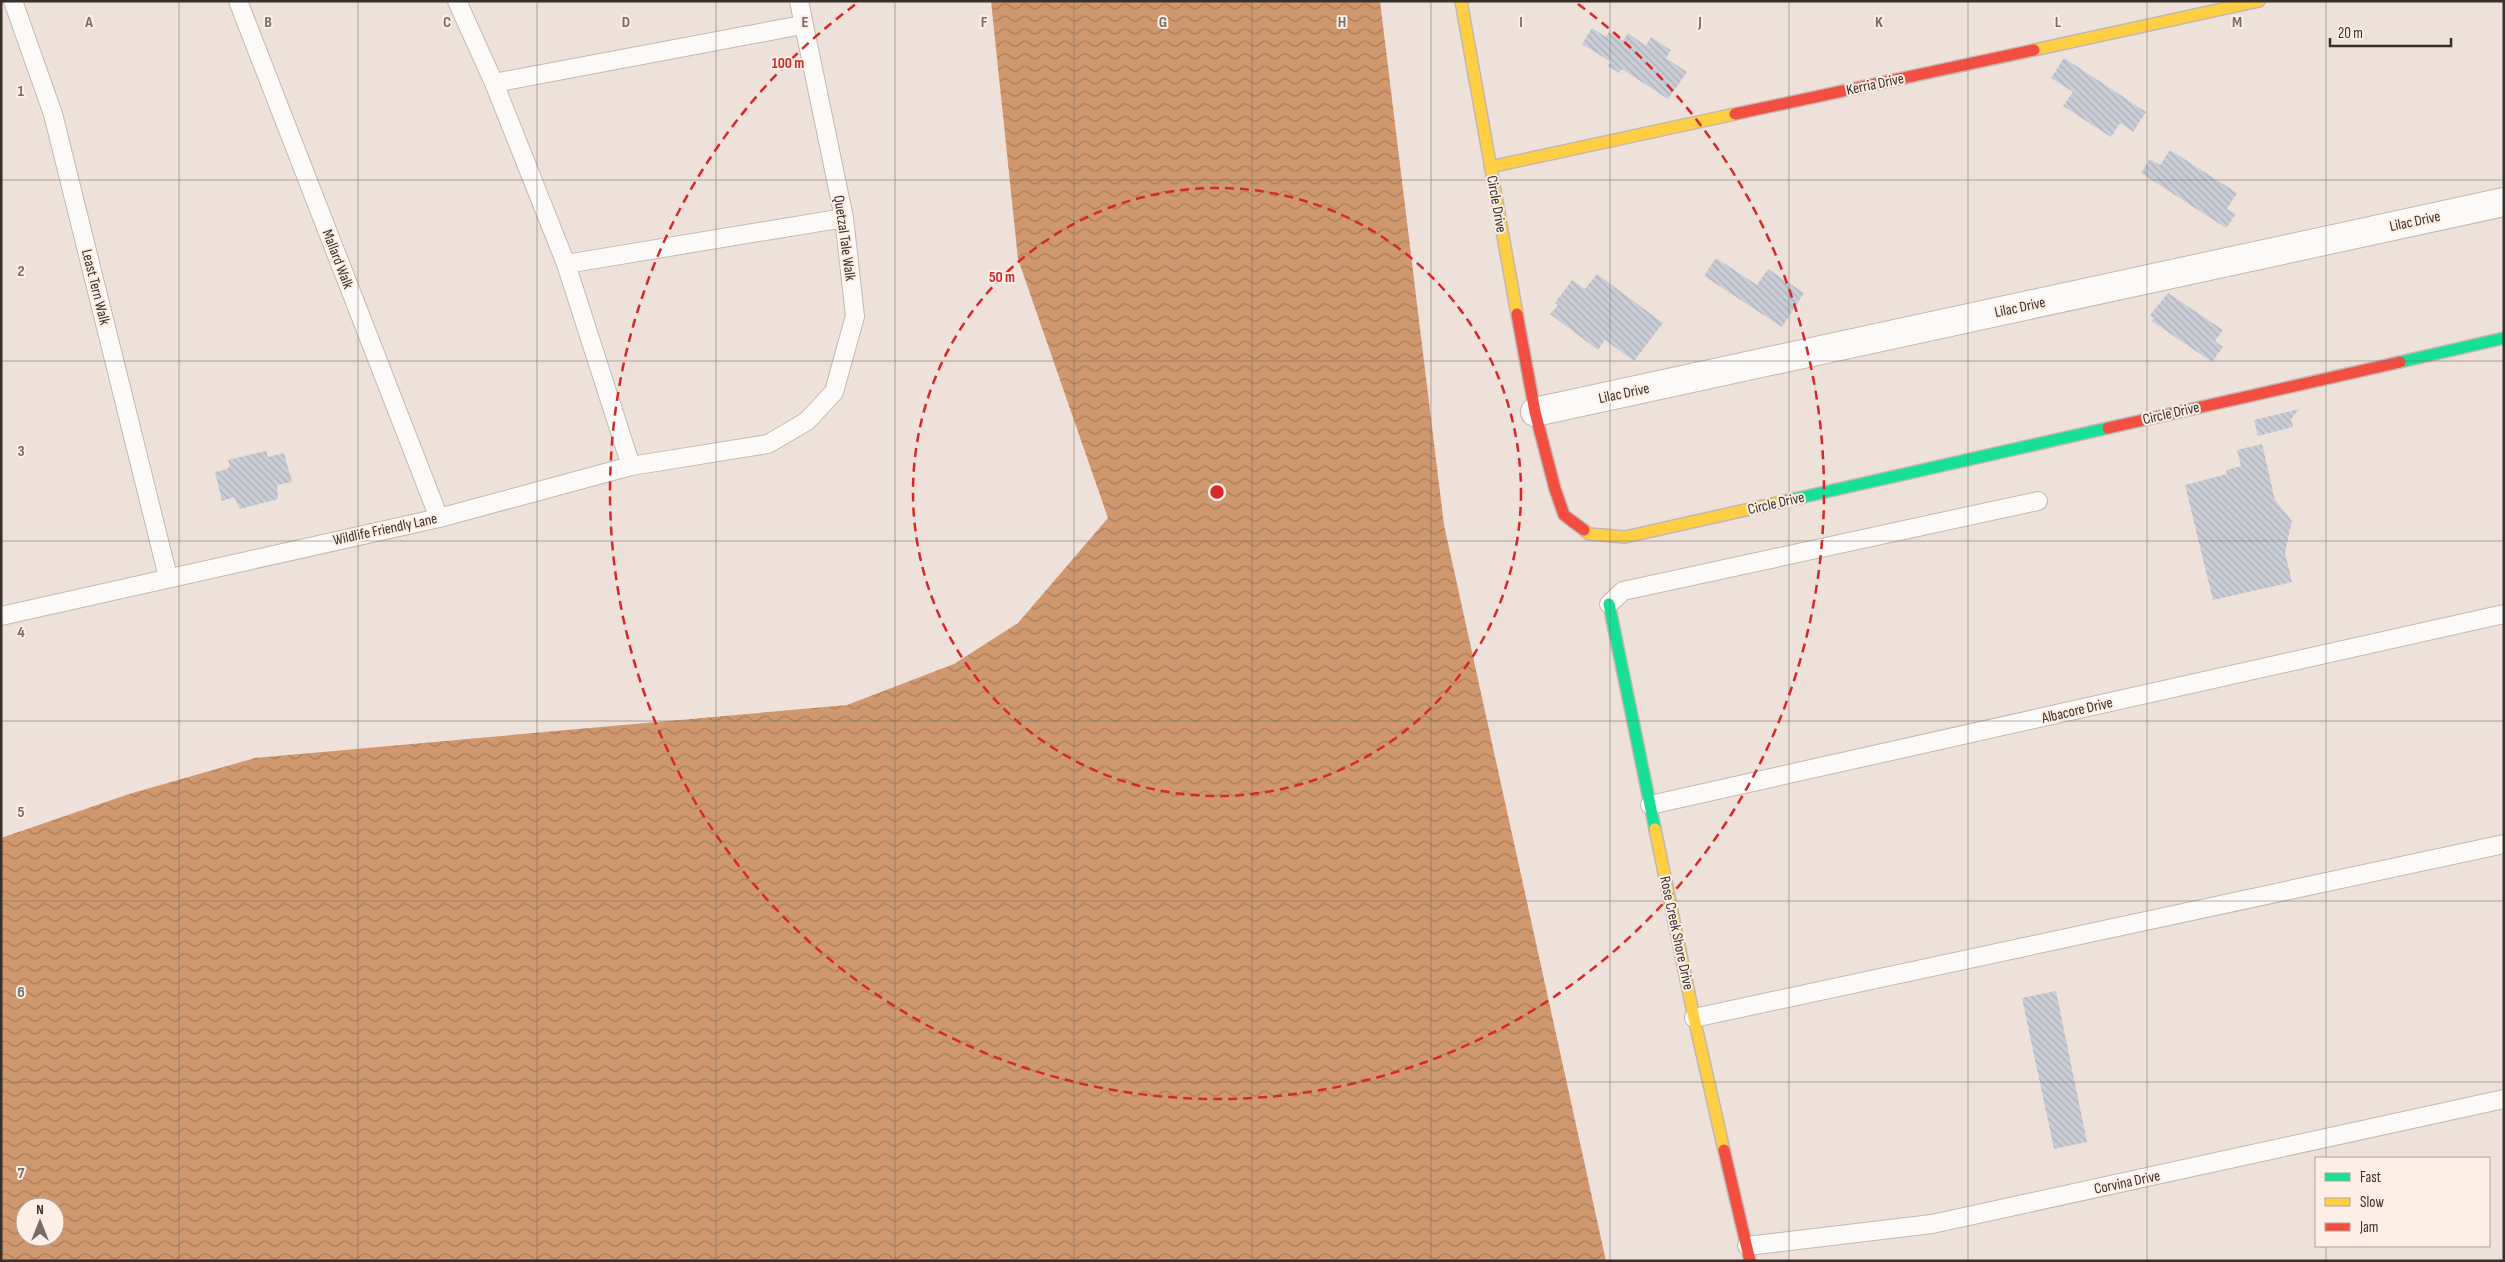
<svg xmlns="http://www.w3.org/2000/svg" width="2505" height="1262" font-family="'Sofia Sans Condensed',sans-serif">
<defs>
<pattern id="water-waves" width="16" height="10" patternUnits="userSpaceOnUse" patternTransform="scale(1.25)"><rect width="16" height="10" fill="#d0986f"/><path d="M0 5q4-4 8 0t8 0" fill="none" stroke="#aa7c5b"/></pattern>
<pattern id="building-back-hatch" width="6" height="6" patternUnits="userSpaceOnUse" patternTransform="scale(1.25)"><rect width="6" height="6" fill="#caccd6"/><path d="M-1 5l2 2M0 0l6 6M5-1l2 2" fill="none" stroke="#aeb0b8"/></pattern>
</defs>
<rect width="100%" height="100%" fill="#eee1d9"/>
<path fill="url(#water-waves)" fill-rule="evenodd" d="M991 1H1380L1444 525 1606 1261H1V838L129 794 255 758 847 705 954 664 1018 623 1108 518 1018 259ZM25 1207H55V1237H25Z"/>
<path fill="url(#building-back-hatch)" d="M1592 28 1606 37 1609 32 1623 41 1628 33 1646 46 1651 37 1671 50 1666 58 1687 72 1668 99 1622 69 1619 73 1608 66 1611 62 1582 44Z
M2064 58 2146 112 2133 132 2120 123 2111 137 2063 106 2073 92 2051 78Z
M2170 150 2237 193 2227 209 2236 214 2226 228 2141 173 2150 159 2160 165Z
M1716 258 1757 285 1768 269 1804 293 1782 327 1704 276Z
M1597 274 1663 323 1634 361 1605 340 1598 350 1550 314 1558 305 1555 303 1572 280 1585 289Z
M2168 293 2223 330 2215 341 2223 347 2212 362 2152 321 2154 318 2150 315Z
M2299 409 2291 419 2293 427 2258 436 2254 420Z
M2262 444 2275 500 2292 521 2285 553 2292 582 2213 600 2185 485 2227 474 2226 470 2241 466 2237 450Z
M266 451 268 457 284 453 292 482 277 485 278 499 240 509 234 497 222 501 215 472 227 469 230 466 228 460Z
M2056 991 2087 1142 2054 1149 2022 998Z"/>
<g fill="none" stroke-linecap="round" stroke-linejoin="round">
<g stroke="#c2b8b1" stroke-width="20">
<path id="lane" d="M13 1 53 114 168 577
M238 1 439 518
M457 1 494 83 566 264 631 466
M494 83 802 25
M566 264 844 218
M1609 604 1623 591 2038 501
M1 616 439 518 631 466 768 444 807 421 834 392 855 316 844 218 799 1
M1650 805 2504 614
M1694 1018 2504 844
M1747 1246 1932 1224 2504 1099"/>
</g>
<g stroke="#c2b8b1" stroke-width="30">
<path id="street" d="M1535 412 2504 202"/>
</g>
<g stroke="#c2b8b1" stroke-width="14">
<path id="fast" d="M2400 362 2504 338
M1781 502 2108 428
M1609 604 1655 829"/>
</g>
<g stroke="#c2b8b1" stroke-width="14">
<path id="slow" d="M1461 1 1517 314
M2034 50 2259 1
M1490 167 1735 114
M1584 530 1589 534 1625 537 1781 502
M1655 829 1694 1018 1724 1150"/>
</g>
<g stroke="#c2b8b1" stroke-width="14">
<path id="jam" d="M1735 114 2034 50
M1517 314 1535 412 1555 489 1564 515 1584 530
M2108 428 2400 362
M1724 1150 1750 1261"/>
</g>
<use href="#lane" stroke="#fcfaf9" stroke-width="18"/>
<use href="#street" stroke="#fcfaf9" stroke-width="28"/>
<use href="#fast" stroke="#16e098" stroke-width="11"/>
<use href="#slow" stroke="#ffcf43" stroke-width="11"/>
<use href="#jam" stroke="#f24e42" stroke-width="11"/>
</g>
<path fill="none" stroke="#776d67" stroke-width="1" stroke-opacity="0.55" d="M179 1V1261M358 1V1261M537 1V1261M716 1V1261M895 1V1261M1074 1V1261M1252 1V1261M1431 1V1261M1610 1V1261M1789 1V1261M1968 1V1261M2147 1V1261M2326 1V1158M1 180H2504M1 361H2504M1 541H2504M1 721H2504M1 901H2504M1 1082H2504M2326 1246V1261"/>
<g fill="none" stroke="#d62828" stroke-width="2.5" stroke-dasharray="9 6">
<circle cx="1217" cy="492" r="304"/>
<path d="M1578 4A607 607 0 1 1 856 4"/>
</g>
<g text-anchor="middle" stroke-width="4" stroke-linejoin="round" paint-order="stroke">
<g font-size="15" fill="#372f29" stroke="#fdefe5">
<text transform="translate(1875 84) rotate(-12)" y="5">Kerria Drive</text>
<text transform="translate(1497 204) rotate(80)" y="5">Circle Drive</text>
<text transform="translate(2415 221) rotate(-12)" y="5">Lilac Drive</text>
<text transform="translate(845 238) rotate(82)" y="5">Quetzal Tale Walk</text>
<text transform="translate(338 259) rotate(69)" y="5">Mallard Walk</text>
<text transform="translate(96 287) rotate(76)" y="5">Least Tern Walk</text>
<text transform="translate(2020 307) rotate(-12)" y="5">Lilac Drive</text>
<text transform="translate(1624 393) rotate(-12)" y="5">Lilac Drive</text>
<text transform="translate(2171 413) rotate(-13)" y="5">Circle Drive</text>
<text transform="translate(1776 503) rotate(-13)" y="5">Circle Drive</text>
<text transform="translate(385 529) rotate(-12)" y="5">Wildlife Friendly Lane</text>
<text transform="translate(2077 710) rotate(-13)" y="5">Albacore Drive</text>
<text transform="translate(1677 933) rotate(78)" y="5">Rose Creek Shore Drive</text>
<text transform="translate(2127 1182) rotate(-12)" y="5">Corvina Drive</text>
</g>
</g>
<g font-size="16" text-anchor="middle" font-weight="bold" fill="#776d67" stroke="#fdefe5" stroke-width="4" stroke-linejoin="round" paint-order="stroke">
<text x="89" y="27">A</text>
<text x="268" y="27">B</text>
<text x="447" y="27">C</text>
<text x="626" y="27">D</text>
<text x="805" y="27">E</text>
<text x="984" y="27">F</text>
<text x="1163" y="27">G</text>
<text x="1342" y="27">H</text>
<text x="1521" y="27">I</text>
<text x="1700" y="27">J</text>
<text x="1879" y="27">K</text>
<text x="2058" y="27">L</text>
<text x="2237" y="27">M</text>
<text x="21" y="96">1</text>
<text x="21" y="276">2</text>
<text x="21" y="456">3</text>
<text x="21" y="637">4</text>
<text x="21" y="817">5</text>
<text x="21" y="997">6</text>
<text x="21" y="1178">7</text>
</g>
<circle cx="1217" cy="492" r="8" fill="#d62828" stroke="#fdefe5" stroke-width="2.5"/>
<g font-size="15" text-anchor="middle" font-weight="bold" fill="#d62828" stroke="#fdefe5" stroke-width="4" stroke-linejoin="round" paint-order="stroke">
<text x="788" y="68">100 m</text>
<text x="1002" y="282">50 m</text>
</g>
<rect width="2505" height="1262" fill="none" stroke="#372f29" stroke-width="5"/>
<rect x="2315" y="1157" width="175" height="90" fill="#fdefe5" stroke="#aea29a"/>
<rect x="2325" y="1173" width="25" height="8" fill="#16e098" stroke="#aea29a"/>
<text x="2360" y="1182" font-size="15" fill="#372f29">Fast</text>
<rect x="2325" y="1198" width="25" height="8" fill="#ffcf43" stroke="#aea29a"/>
<text x="2360" y="1207" font-size="15" fill="#372f29">Slow</text>
<rect x="2325" y="1223" width="25" height="8" fill="#f24e42" stroke="#aea29a"/>
<text x="2360" y="1232" font-size="15" fill="#372f29">Jam</text>
<g transform="translate(40 1222)"><circle r="24" fill="#fdefe5" stroke="#aea29a"/>
<path d="M0-4L9 19L0 12L-9 19Z" fill="#776d67"/>
<text y="-8" font-size="14" font-weight="bold" text-anchor="middle" fill="#372f29">N</text>
</g>
<path d="M2330 38v8h121v-8" fill="none" stroke="#372f29" stroke-width="2.5"/>
<text x="2338" y="38" font-size="15" fill="#372f29" stroke="#fdefe5" stroke-width="4" paint-order="stroke">20 m</text>
</svg>
